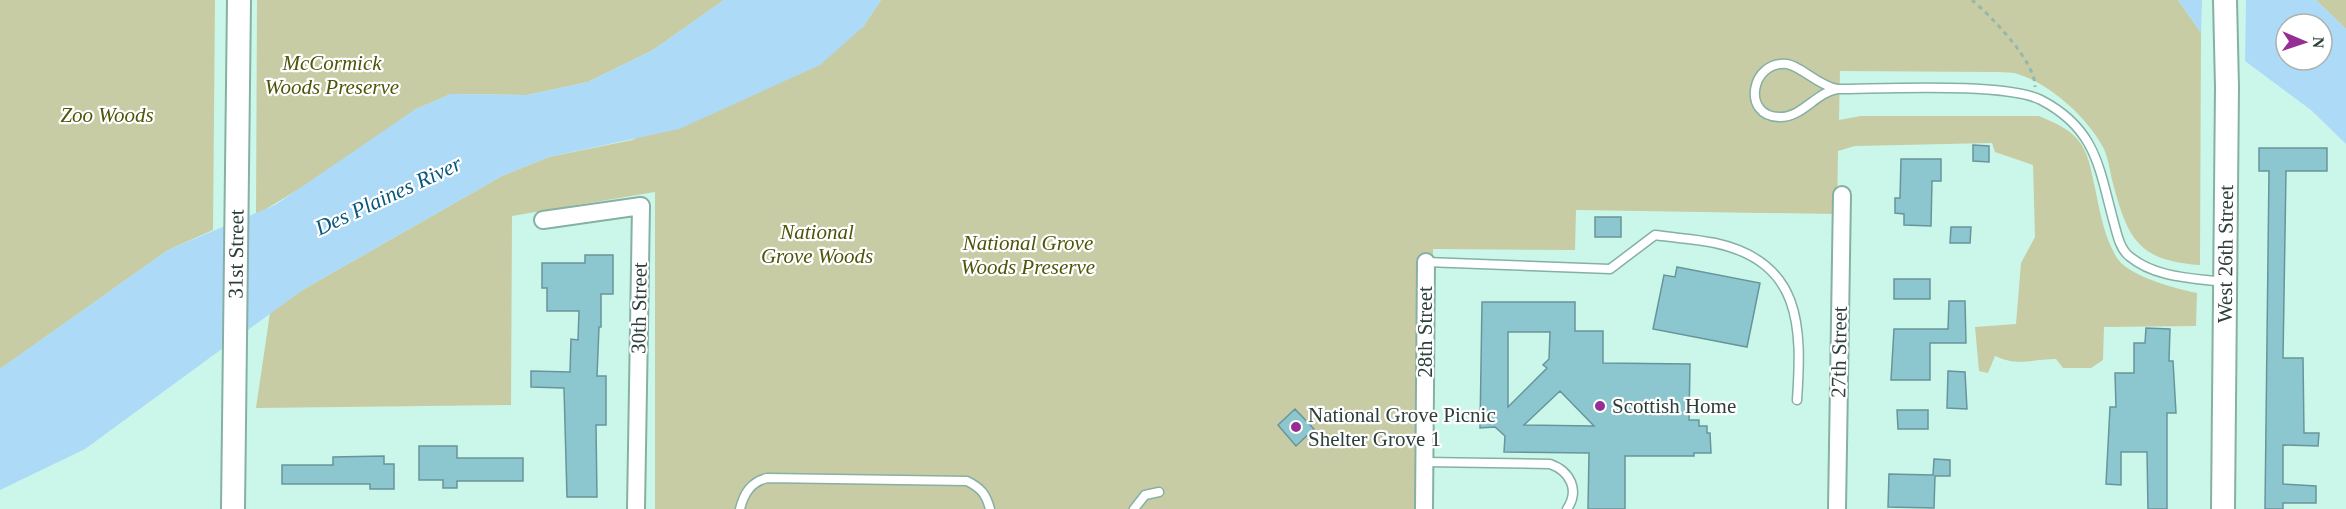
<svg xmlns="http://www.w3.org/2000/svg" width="2346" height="509" font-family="'Times New Roman',serif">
<rect width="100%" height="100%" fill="#caf7ea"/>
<path fill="#c7cca4" d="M0 0H215L213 230 168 250 0 369Z
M257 0H724L653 50 588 82 527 95 451 94 416 109 314 180 256 215Z
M881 0H2178L2201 33 2200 265C2136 261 2127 236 2112 180 2110 170 2108 158 2104 149 2088 118 2049 82 2014 73 2007 72 1999 72 1991 72L1840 71 1839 120 1861 116H2039C2052 122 2069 128 2078 140 2089 153 2091 171 2095 188 2100 212 2104 237 2117 258 2128 276 2177 289 2197 293L2196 326 2104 327 2103 360 2091 368H2063L2056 359C2030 359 2019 367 1995 356L1988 373 1979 371 1975 327 2016 324 2021 263 2035 237 2033 165 1995 152 1992 143 1855 146 1838 151 1837 214 1576 210 1575 250 1433 249 1430 509H655V192L512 216 511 405 256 408 270 313 304 289 502 176 549 157 632 140 863 27Z
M2316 0H2346V29Z"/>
<path fill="#addaf7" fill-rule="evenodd" d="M724 0H881L863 27 820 65 679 129 549 157 502 176 304 289 85 449 0 490V369L168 250 275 205 416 109 451 94 527 95 588 82 653 50Z
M2178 0H2316L2346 29V144L2311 110 2245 61 2201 33ZM2286 24H2322V60H2286Z"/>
<path fill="#caf7ea" d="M2202 0H2246L2245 65 2201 36Z"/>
<path fill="#8cc7cf" stroke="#68959b" stroke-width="1.5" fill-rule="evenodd" d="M1973 145 1989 146V162L1973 161Z
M2259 148H2327V171H2286L2283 358H2303L2304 433H2319L2318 446 2283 445V484L2316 486V503H2283V509H2265L2269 171H2259Z
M1901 159H1941V181H1932L1931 226 1904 225V214L1895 213V198H1900Z
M1595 217H1621V237H1595Z
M1951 227H1971L1970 243H1950Z
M585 255H613V294H601V327H599L597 376H606V425H596L597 497H567L564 388 531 387V371L570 372 571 339 578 340 579 311H547V288H542V263H585Z
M1677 267 1760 283 1747 347 1653 329 1664 275 1675 277Z
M1894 279H1930V299H1894Z
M1949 301H1965L1966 343H1930V380H1891L1894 329H1948Z
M1482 302H1575V331H1603V363L1690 364 1689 420H1699V426H1707V433H1710L1711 453H1694V456H1625V509H1588L1589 453 1504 452 1505 436 1495 427 1480 428ZM1508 332H1550L1549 359 1543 365 1547 368 1508 407ZM1560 391 1594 426 1524 425Z
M2146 328 2170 329 2169 361H2173L2176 413H2167V509H2148L2147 452H2121V485L2106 484 2110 407H2116L2115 373H2134V343H2145Z
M1948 371 1965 372 1967 409 1947 408Z
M1295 409 1314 429 1296 446 1278 425Z
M1897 410H1928V429H1898Z
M419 446H457V458H523V481H457V488H443V480H419Z
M384 456V464H394V489H370V484H282V465H333V457Z
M1934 459 1950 460V476H1935L1934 508 1888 507 1889 474 1933 475Z"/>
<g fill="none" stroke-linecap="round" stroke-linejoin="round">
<g stroke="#86b0a4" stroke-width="11">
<path id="lane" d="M1837 89C1815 93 1802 118 1779 117 1741 116 1751 60 1787 64 1801 66 1817 85 1837 89 1881 89 2006 82 2041 100 2097 129 2099 169 2114 223 2117 234 2120 249 2129 256 2155 278 2192 278 2224 282
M1426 262 1610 269 1655 235C1675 238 1696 239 1715 243 1802 262 1802 327 1797 400
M1424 462 1550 464C1570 471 1580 490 1567 509
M740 509C744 493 751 482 767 478L967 481C981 488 986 494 990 509
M1134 509 1145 495 1159 492"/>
</g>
<g stroke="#86b0a4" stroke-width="20">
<path id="street" d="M543 220 641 206 636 509
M1424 509 1426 262
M1837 509 1842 195"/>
</g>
<g stroke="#86b0a4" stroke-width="26">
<g id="secondary">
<path id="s1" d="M233 509 239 0"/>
<path id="s2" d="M2223 509 2227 87 2225 0"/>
</g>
</g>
<path stroke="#94b8ad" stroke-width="3" stroke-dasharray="4.5 4.5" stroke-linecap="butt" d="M1972 0C1990 15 2036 62 2035 87"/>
<use href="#lane" stroke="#fff" stroke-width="8"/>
<use href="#street" stroke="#fff" stroke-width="16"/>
<use href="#secondary" stroke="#fff" stroke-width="22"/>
</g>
<g fill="#962f93" stroke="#fff" stroke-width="2">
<circle cx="1600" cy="406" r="6"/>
<circle cx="1296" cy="427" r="6"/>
</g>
<g text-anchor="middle" stroke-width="4.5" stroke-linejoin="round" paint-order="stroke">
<g font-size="21" font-style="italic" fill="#4f5408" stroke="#fff">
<text x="332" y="70">McCormick<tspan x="332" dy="24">Woods Preserve</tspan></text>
<text x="107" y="122">Zoo Woods</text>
<text x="817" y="239">National<tspan x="817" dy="24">Grove Woods</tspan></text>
<text x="1028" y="250">National Grove<tspan x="1028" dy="24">Woods Preserve</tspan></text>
</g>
<g font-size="21" fill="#2d3f3a" stroke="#fff">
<text dy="7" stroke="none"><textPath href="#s1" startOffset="255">31st Street</textPath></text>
<text dy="7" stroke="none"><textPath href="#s2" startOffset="255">West 26th Street</textPath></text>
<text transform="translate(639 308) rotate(-89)" y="7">30th Street</text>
<text transform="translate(1425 332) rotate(-90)" y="7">28th Street</text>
<text transform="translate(1839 352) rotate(-89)" y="7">27th Street</text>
</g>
<g font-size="21" fill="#2d3f3a" stroke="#fff" text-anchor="start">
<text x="1612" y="413">Scottish Home</text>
<text x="1308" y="422">National Grove Picnic<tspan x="1308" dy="24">Shelter Grove 1</tspan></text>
</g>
<g font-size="22" font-style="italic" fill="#09587e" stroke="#fff">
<text transform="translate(388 195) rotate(-25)" y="8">Des Plaines River</text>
</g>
</g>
<g transform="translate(2304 42) rotate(92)"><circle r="28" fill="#ffffff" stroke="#abb2b0" stroke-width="1.5"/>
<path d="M0-4.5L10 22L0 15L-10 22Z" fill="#962f93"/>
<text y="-9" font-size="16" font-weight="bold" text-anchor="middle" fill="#2d3f3a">N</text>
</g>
</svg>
